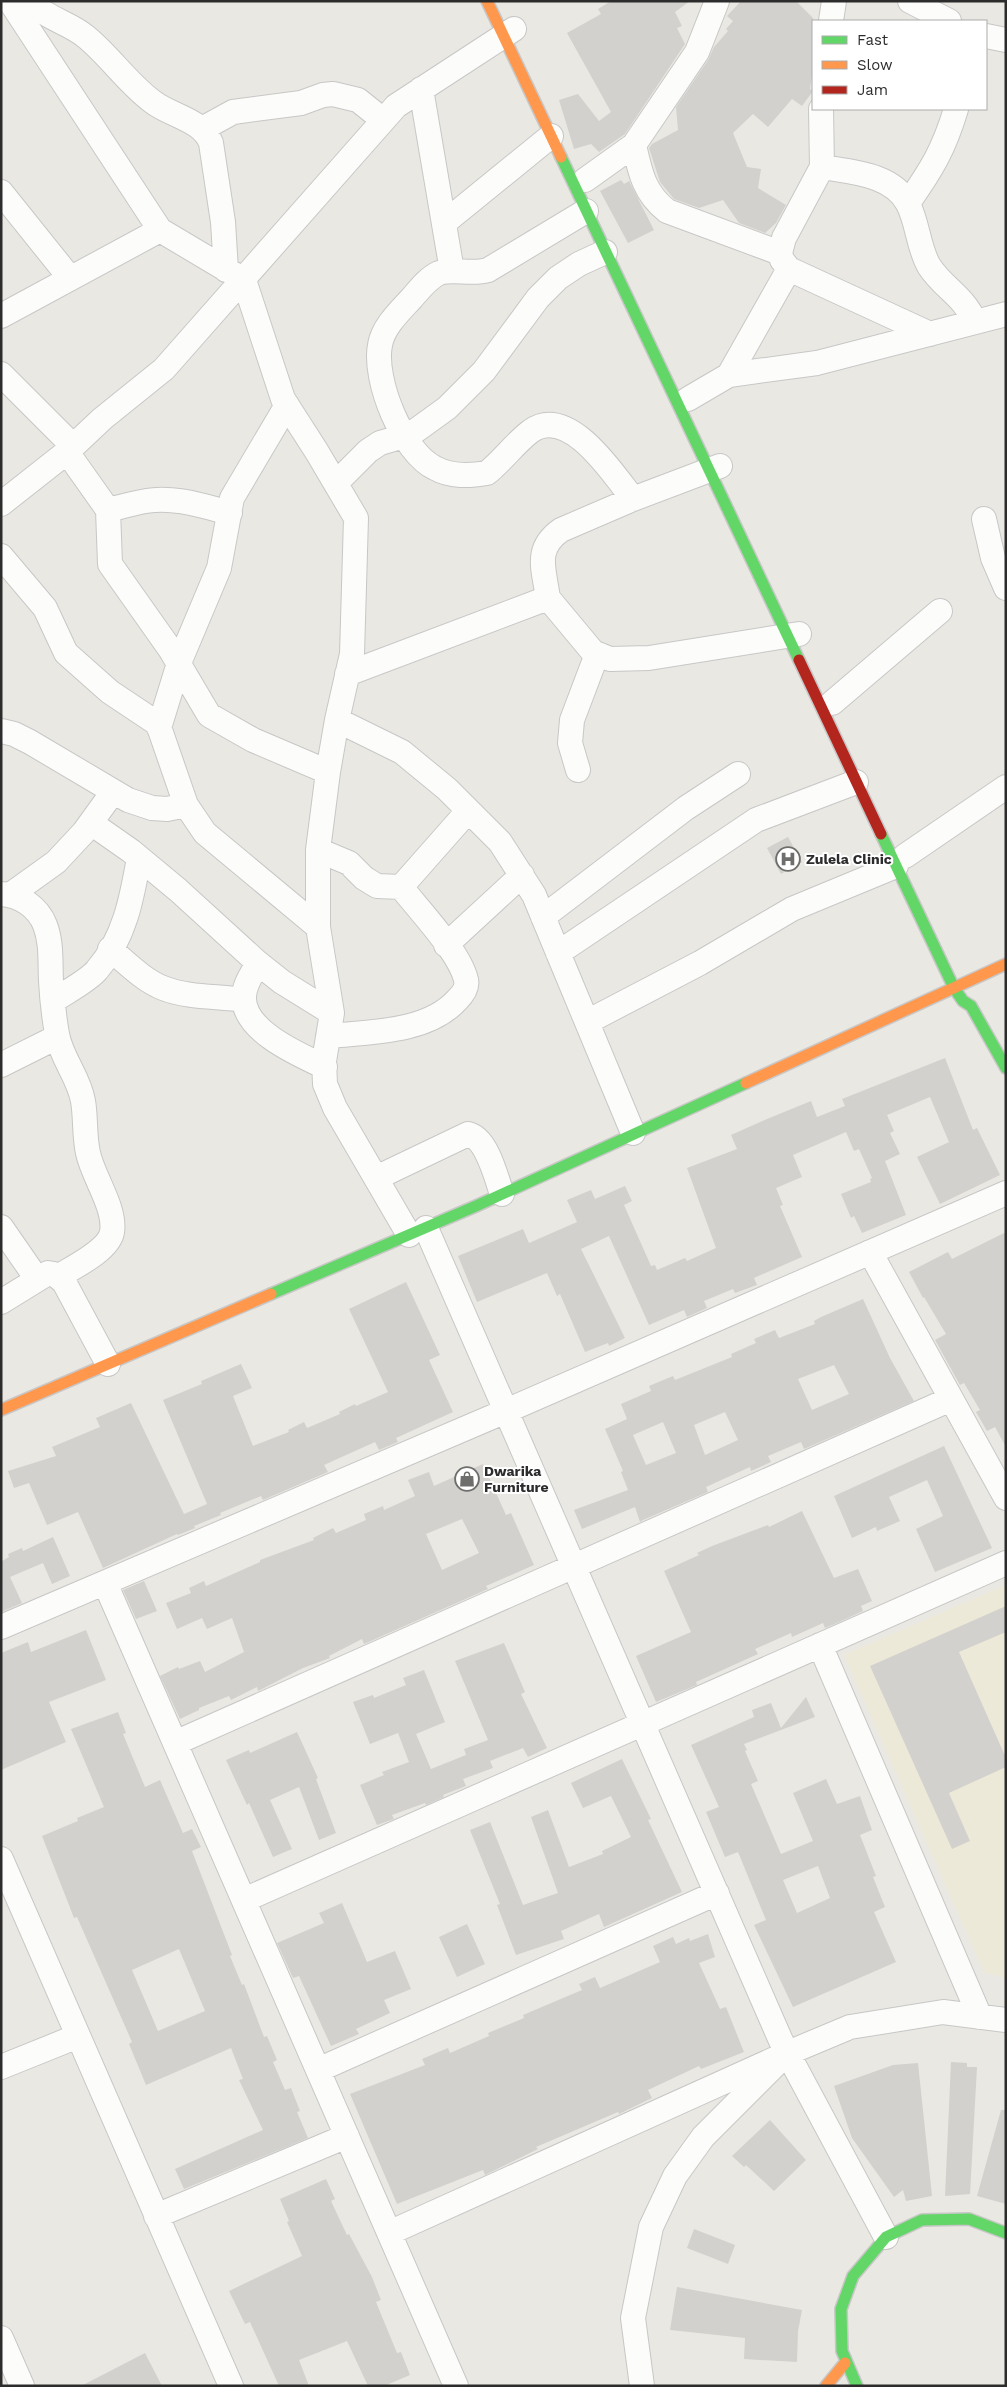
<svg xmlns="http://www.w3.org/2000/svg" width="1007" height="2387" font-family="'Work Sans',sans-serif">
<rect width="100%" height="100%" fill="#eae8e2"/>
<path fill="#ede9d8" d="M1006 1585V1978L984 1972 844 1655Z"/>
<path fill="#d3d1cd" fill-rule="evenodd" d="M611 1H690L675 12 682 26 677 28 685 44 625 134 599 152 591 144 574 149 559 100 578 94 599 121 611 112 567 33 601 14 598 9Z
M741 1H796L813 18V69L810 89 813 91 802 106 792 99 768 127 753 114 733 133 747 167 761 169 758 188 786 205 776 223 765 233 739 223 723 200 699 208 674 199 660 182 649 148 652 144 678 130 676 107 708 60 714 47 728 31 726 29 733 21 727 16Z
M621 180 624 184 629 181 654 230 628 243 600 191Z
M788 837 802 862 781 874 767 848Z
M945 1058 973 1130 977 1128 1000 1175 940 1204 917 1157 949 1142 930 1097 887 1115 894 1131 890 1133 900 1154 885 1161 906 1215 862 1233 854 1216 851 1218 841 1194 871 1182 870 1179 872 1178 859 1149 854 1151 846 1132 793 1155 802 1177 776 1188 783 1205 780 1206 802 1257 754 1278 757 1285 735 1293 733 1289 704 1301 707 1308 687 1317 684 1310 649 1325 609 1236 581 1249 625 1338 609 1346 608 1343 585 1352 560 1294 557 1296 547 1273 477 1302 458 1256 523 1229 529 1243 577 1222 567 1200 591 1190 595 1199 625 1186 632 1201 624 1205 651 1266 655 1265 657 1270 685 1258 687 1261 716 1248 687 1168 737 1149 731 1135 767 1119 811 1101 817 1117 845 1106 842 1099Z
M1006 1232V1447L995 1427 987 1431 976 1412 980 1410 964 1383 960 1385 935 1340 946 1334 924 1297 923 1298 909 1272 948 1252 952 1259Z
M406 1282 440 1355 429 1360 453 1412 396 1438 398 1442 379 1450 375 1442 324 1465 328 1472 263 1500 261 1496 220 1513 221 1515 194 1526 195 1528 178 1535 177 1534 103 1568 78 1512 47 1525 29 1483 14 1488 8 1471 56 1456 52 1447 100 1427 96 1418 131 1403 184 1514 207 1504 163 1400 202 1384 201 1381 241 1364 252 1388 233 1396 253 1446 289 1432 288 1430 304 1422 307 1428 340 1414 339 1412 355 1404 356 1406 388 1392 349 1309Z
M863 1299 890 1358 914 1401 804 1449 801 1442 768 1456 771 1462 751 1471 750 1467 706 1487 708 1492 643 1520 640 1522 635 1507 582 1529 574 1510 628 1490 621 1472 623 1471 605 1429 627 1419 621 1404 651 1391 649 1386 673 1376 675 1380 732 1357 731 1354 756 1343 754 1339 775 1330 779 1338 815 1324 814 1321 821 1317ZM834 1365 849 1394 812 1410 798 1379ZM725 1412 738 1440 705 1455 694 1425ZM663 1422 676 1453 646 1465 633 1435Z
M944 1446 992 1548 935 1572 916 1529 943 1516 927 1480 889 1497 900 1521 877 1531 876 1527 852 1538 834 1496Z
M483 1464 506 1515 511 1513 534 1565 486 1586 488 1589 364 1644 362 1639 329 1656 330 1658 303 1668 262 1689 258 1691 257 1687 231 1700 229 1696 199 1708V1710L180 1719 160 1676 178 1667 179 1669 200 1661 205 1672 244 1652 232 1618 207 1629 202 1618 177 1629 166 1603 191 1593 189 1588 204 1581 206 1586 260 1562V1560L314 1540 313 1538 333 1528 336 1533 366 1520 364 1514 383 1506 384 1510 415 1496 408 1480 429 1472 434 1486ZM462 1519 479 1553 442 1570 426 1534Z
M802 1511 834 1578 858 1569 872 1601 861 1606 863 1611 837 1623 825 1628 823 1623 792 1637 791 1633 755 1649 758 1654 696 1682 697 1685 656 1702 636 1656 691 1632 664 1571 699 1555 697 1553 712 1546 768 1525 769 1527Z
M53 1537 70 1576 52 1584 43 1563 10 1577 22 1603 1 1612V1558L2 1561 9 1557 8 1554 22 1548 23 1551Z
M144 1581 157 1611 136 1619 123 1590Z
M1006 1606V1632L959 1652 1006 1758V1767L949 1793 970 1841 952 1849 870 1666Z
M86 1630 106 1680 49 1702 66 1742 1 1770V1653L28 1642 31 1652Z
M504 1643 525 1692 521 1694 547 1748 528 1757 523 1748 490 1761 493 1768 463 1779 466 1786 443 1795 444 1797 426 1805 425 1803 392 1815 394 1819 377 1825 360 1785 384 1775 382 1772 409 1762 398 1733 370 1744 353 1702 373 1695 374 1698 406 1685 403 1678 424 1670 445 1722 416 1734 431 1769 466 1755 464 1749 488 1740 455 1661Z
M806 1697 815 1717 744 1744 747 1750 745 1751 758 1781 751 1784 781 1854 813 1841 793 1793 826 1779 837 1804 860 1796 872 1830 860 1835 876 1876 873 1877 885 1907 874 1912 896 1962 793 2007 754 1925 766 1920 738 1852 725 1857 706 1812 719 1807 691 1745 754 1717 752 1710 771 1703 781 1728ZM818 1866 830 1898 797 1913 783 1880Z
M118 1712 126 1733 123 1734 145 1787 160 1780 183 1833 192 1829 201 1847 192 1851 232 1955 230 1956 242 1985 244 1984 264 2037 267 2036 277 2060 273 2062 285 2090 291 2088 300 2111 297 2112 308 2138 184 2189 175 2169 263 2130 239 2080 243 2079 231 2048 146 2085 129 2044 132 2042 77 1917 74 1918 42 1836 78 1821 77 1818 104 1807 71 1729ZM179 1949 205 2011 158 2031 132 1970Z
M297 1732 318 1778 316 1779 336 1833 319 1840 299 1787 270 1800 292 1849 273 1857 249 1803 247 1805 226 1760 249 1750 250 1753Z
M622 1759 651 1819 648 1820 682 1892 604 1927 599 1914 561 1931 564 1939 516 1955 497 1905 500 1904 470 1830 490 1822 523 1905 558 1893 531 1817 548 1810 569 1867 603 1854 602 1851 631 1837 611 1796 583 1808 571 1783Z
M342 1903 367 1962 395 1951 411 1989 384 2000 390 2013 356 2029 359 2034 331 2046 299 1976 293 1978 277 1943 324 1923 319 1913Z
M467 1924 485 1964 457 1977 439 1937Z
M708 1934 715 1957 699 1963 720 2009 726 2007 744 2052 701 2069 699 2066 648 2090 652 2098 619 2114 618 2112 536 2147 538 2149 485 2175 483 2170 397 2204 350 2094 425 2065 422 2059 448 2048 450 2053 489 2036 488 2033 524 2018 523 2015 582 1990 579 1984 595 1977 600 1988 660 1962 653 1946 673 1937 676 1944 689 1938 690 1941Z
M951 2062 967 2063V2067H977L970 2194 945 2196Z
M918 2063 932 2196 906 2201 903 2190 894 2197 852 2138 834 2086 893 2065Z
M1001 2110H1006V2204L977 2196Z
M770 2120 806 2160 774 2191 746 2165 744 2167 732 2156Z
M326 2179 335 2199 331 2201 347 2235 349 2234 372 2277 381 2300 376 2302 397 2353 401 2352 410 2375 384 2386H368L347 2341 299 2360 309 2386H279L250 2322 245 2324 229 2291 302 2256 287 2222 289 2221 280 2199Z
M694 2229 735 2245 728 2264 687 2248Z
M677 2287 802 2310 798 2331 797 2362 744 2359 745 2338 670 2330Z
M145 2353 162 2386H81Z"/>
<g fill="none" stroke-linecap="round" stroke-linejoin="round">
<g stroke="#c8c7c7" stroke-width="26">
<path id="street" d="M10 1 160 230 244 280 283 399 317 452 356 518 352 654 337 720 328 772 318 850V927
M31 1C46 19 68 22 85 36 110 56 127 83 153 102 171 116 203 120 211 143L223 222 226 270
M910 1 949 21
M831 21 834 1
M986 36 1006 40
M421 89 452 271
M821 109 822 167 784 238 780 253 782 260 789 269 930 334
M202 129 233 112 301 103 323 95 333 94 358 100 383 120
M634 145C640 172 644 193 667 211L780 253
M822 167C851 172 893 174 908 204 918 223 918 247 929 266 943 288 963 295 975 322
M585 180 634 145 697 52 717 1
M1 192 70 278
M908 203C932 169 944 149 956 109
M586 211 488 270C472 275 453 268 439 273 428 278 419 290 411 299 399 312 383 327 380 345 373 380 403 453 435 468 451 477 469 476 487 473 503 460 515 443 531 431 569 404 614 475 633 499
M444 223 551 136
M1 316 160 230
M1 374 73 446
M729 375 789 269
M688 399 729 375 817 363 1006 314
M67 452 108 510 110 564 170 649 209 715 253 740 328 772
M336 483 368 451 380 443 411 434 447 408 484 371 538 298 558 278 579 264 605 252
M1 504 67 452 102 419 164 369 396 106 514 29
M108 510C121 507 133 503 146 501 174 496 203 506 230 513
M984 519 993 558 1006 588
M1 556 45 608 66 653 110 692 158 724 186 805 205 833 318 927 332 1013 324 1061 325 1084 335 1108 409 1235
M548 598 593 652 610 659 649 658 799 634
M347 674 548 598C544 569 534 549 561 530L633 499 720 466
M832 703 940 611
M337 720 402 752 447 789 500 842 534 895 633 1133
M159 728 179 663 219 568 232 498 287 405
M1 731 14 734 30 742 128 800 152 808 167 809 186 805
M578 770 570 743 572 720 597 654
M91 823 131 851 178 890 258 963 282 982 332 1013
M318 850 349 863 364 878 377 886 401 887 468 811
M905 856 1006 787
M1 894C20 895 38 907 45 925 52 943 50 963 51 981 52 999 54 1017 57 1034 61 1058 79 1077 83 1101 86 1118 84 1135 88 1153 93 1177 116 1208 112 1232 109 1250 74 1267 59 1276
M10 895 56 862 84 832 113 792
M543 917 686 808 738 774
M446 945 522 875
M110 949C127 963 143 980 163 988 188 998 218 996 244 1000
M558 953 756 820 856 782
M258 963C252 974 243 986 244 999 245 1032 300 1055 325 1067
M53 1001C66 992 88 981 97 970 125 938 132 897 139 858
M587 1022 700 963 792 909 896 866
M328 1036C369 1032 427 1033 457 1000 462 995 468 988 466 980 460 953 419 910 401 887
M1 1065 57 1037
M376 1178 468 1134C487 1138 496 1177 502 1194
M1 1227 37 1279
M426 1228 781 2041 886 2237
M870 1252 1006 1498
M1 1302 48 1273 54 1274 64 1282 108 1364
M105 1583 456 2386
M1 1627 506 1411 1006 1193
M820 1645 980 2017
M175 1743 951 1399
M1 1859 231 2386
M244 1900 1006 1563
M1 2067 78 2036
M318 2070 717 1893
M156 2216 347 2136
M389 2233 788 2053 850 2027 943 2012 1006 2020
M1 2338 22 2386
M642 2386 633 2318 651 2227 675 2176 703 2137 776 2064"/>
</g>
<g stroke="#c8c7c7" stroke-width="14">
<path id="fast" d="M561 157 799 660
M881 834 954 988 963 1001 971 1006 1006 1068
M271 1294 476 1206 746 1083
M857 2386 842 2351 841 2309 853 2276 886 2237 922 2220 969 2219 1006 2233"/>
</g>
<g stroke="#c8c7c7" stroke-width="14">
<path id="slow" d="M487 1 561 157
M746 1083 1006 964
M1 1410 271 1294
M826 2386 845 2363"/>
</g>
<g stroke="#c8c7c7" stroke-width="14">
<path id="jam" d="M799 660 881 834"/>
</g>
<use href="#street" stroke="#fcfcfb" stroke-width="24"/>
<use href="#fast" stroke="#63d668" stroke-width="11"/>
<use href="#slow" stroke="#ff974d" stroke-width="11"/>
<use href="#jam" stroke="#b3261e" stroke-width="11"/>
</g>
<defs>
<g id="hospital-ring" transform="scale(1.25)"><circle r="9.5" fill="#fff" stroke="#6e6e6c" stroke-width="1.5"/><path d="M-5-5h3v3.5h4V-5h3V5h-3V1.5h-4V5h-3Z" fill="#6e6e6c"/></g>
<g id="shop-ring" transform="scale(1.25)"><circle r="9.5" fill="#fff" stroke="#6e6e6c" stroke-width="1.5"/><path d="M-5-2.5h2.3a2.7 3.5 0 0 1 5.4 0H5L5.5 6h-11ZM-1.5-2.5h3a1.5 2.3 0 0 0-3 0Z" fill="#6e6e6c"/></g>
</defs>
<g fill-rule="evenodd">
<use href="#hospital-ring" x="788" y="859"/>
<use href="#shop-ring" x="467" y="1479"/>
</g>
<g text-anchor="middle" stroke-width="4" stroke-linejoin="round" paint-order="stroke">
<g font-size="14" font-weight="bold" fill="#2c2c2c" stroke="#fff" text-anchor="start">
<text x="806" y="864">Zulela Clinic</text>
<text x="484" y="1476">Dwarika<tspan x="484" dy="16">Furniture</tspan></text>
</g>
</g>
<rect width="1007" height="2387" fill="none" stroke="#2c2c2c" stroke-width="5"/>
<rect x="812" y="20" width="175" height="90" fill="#ffffff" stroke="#ababab"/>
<rect x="822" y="36" width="25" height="8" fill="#63d668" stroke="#ababab"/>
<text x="857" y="45" font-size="15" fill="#2c2c2c">Fast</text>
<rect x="822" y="61" width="25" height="8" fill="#ff974d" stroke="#ababab"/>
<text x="857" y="70" font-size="15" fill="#2c2c2c">Slow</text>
<rect x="822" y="86" width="25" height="8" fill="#b3261e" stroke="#ababab"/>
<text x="857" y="95" font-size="15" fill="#2c2c2c">Jam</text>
</svg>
